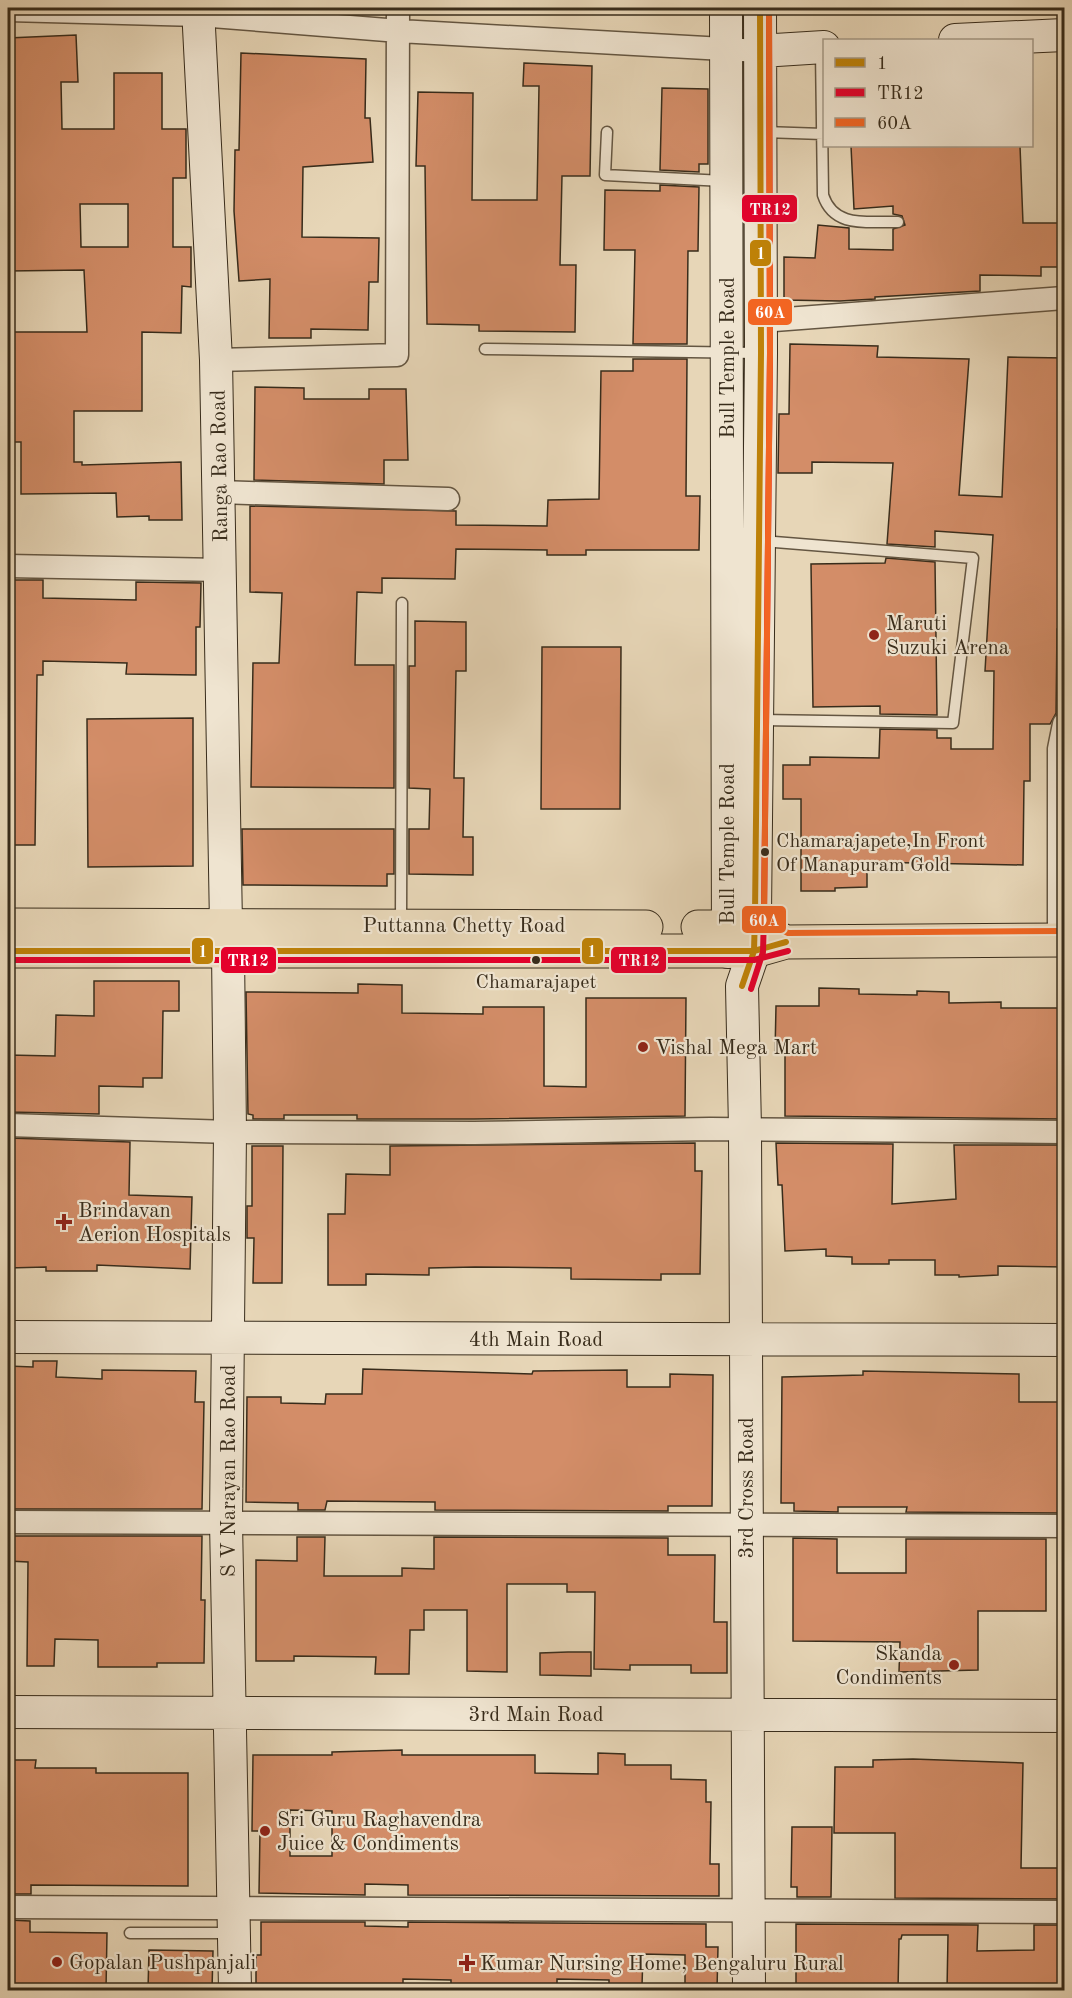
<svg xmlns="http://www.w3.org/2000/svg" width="1072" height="1998" font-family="'Old Standard TT',serif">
<rect width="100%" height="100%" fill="#e7d6b7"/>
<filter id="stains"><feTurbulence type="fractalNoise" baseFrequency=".00333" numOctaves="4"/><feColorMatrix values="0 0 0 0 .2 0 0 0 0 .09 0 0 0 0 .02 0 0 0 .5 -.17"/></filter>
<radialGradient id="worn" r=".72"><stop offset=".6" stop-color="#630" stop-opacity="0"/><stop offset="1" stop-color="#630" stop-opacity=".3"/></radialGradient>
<path fill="#d38d68" stroke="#382c1b" stroke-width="1.5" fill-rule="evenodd" d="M76 35 78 82H61L62 129H114V73H162V129H186V178H173V247H191V287L182 286 181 333 142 332V411H74V462H82V465L181 462 182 520H149V516L117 517 116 493 21 494V442H8V332H87L84 270 8 271V38ZM80 204H128V247H81Z
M241 53 366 59 365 118H370L373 162 303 167 302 237 379 238 378 282H369L368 330 311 329V338H269L270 279 239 281 234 211 235 150H239Z
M524 63 592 66 590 176H562L560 265H576L575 332 479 331V325L427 324 425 166H416L418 92 473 93 472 200H537L539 86H523Z
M662 88 708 89V164H699V172L660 170Z
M851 146H1020L1023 223H1065V267H1041V276L980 275V291L875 297V299L840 301 784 300V257L815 258 818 225 849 228V249L893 250V229L905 225 902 216 893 214V206L854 209Z
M660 185 699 187 698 251H688L687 344H633L635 250H604L605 190 660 191Z
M790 344 878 346 877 357 969 359 959 495 1002 497 1008 357 1065 358V591L1061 590 1060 629H1057L1056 713 1050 724H1030V781H1024L1023 865 867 862V887L835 888V891H801V799H783V765H810V757L879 758 880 729 937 730V738H951V749H993L994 671H985L993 535 935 531V547L887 544 893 463 812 462V473H778L779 414H789Z
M633 359H687L686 496H700L699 550H586V555H547V550L456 549 455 579 382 578V593L357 592 355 665H394V788L251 787 253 663H279L282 593 250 592V506L456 511V525L547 526 548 500 599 499 601 371H633Z
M255 387 304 388V399H369V389H406L408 460H384V484L254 480Z
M886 558 935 562 937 715 880 714V706L813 707 811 564 885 563Z
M8 580H43V598L136 600V582L201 583 200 627H196V675L126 674 127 663 43 661V675H37L35 845H8Z
M415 621 466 622V671H456L454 778H464L463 837H473V875L409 874V829H429L430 789 409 788V666H415Z
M542 647H621L620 809H541Z
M193 718V866L88 867 87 719Z
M242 829H394V874H387V886L243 885Z
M94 981H179V1011H163L162 1078H143V1087L99 1086V1114L8 1112V1055L55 1056 56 1015 94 1016Z
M358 984 402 985V1013L483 1014V1007H544V1086L586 1087V998H686L685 1116 474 1119H357V1115H284V1119H253V1115L248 1114 246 992 358 993Z
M819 988 859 989V994L917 995V991L949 992V1003L1001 1002V1008H1065V1119L785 1116V1053H775L776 1006H819Z
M8 1138 130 1142 129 1195 192 1197 190 1269 97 1265V1271H46V1267L8 1268Z
M695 1143V1171H702L700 1274H661V1280L571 1279V1268L475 1267 429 1268V1275L366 1274V1285H328V1214H345L346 1174 390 1175V1146Z
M776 1143 893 1144 892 1204 956 1199 954 1145H1065V1267L998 1266V1275L959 1277V1275H935V1260H889V1264H852V1257L826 1256V1249L785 1251 782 1185H778Z
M252 1146H283L282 1283H253L254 1238H247V1206H252Z
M33 1361H57L56 1377 102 1379V1370L196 1371 195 1402H204L202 1509H8V1366L33 1367Z
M363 1369 532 1374 533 1371 627 1370V1387H670V1374L713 1375 712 1506H668V1511L435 1510V1502L327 1501 325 1510H298V1503L246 1502 247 1397H281V1403L325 1404 326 1394H362Z
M863 1371 1019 1374V1402H1065V1513L906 1512 907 1507H838V1512L794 1511V1503H781L782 1377 863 1375Z
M8 1536H202L201 1600H205L204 1663H157V1667H98V1640L55 1639 54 1666H27L28 1562 8 1561Z
M297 1537H325L324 1576H402V1568L434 1569V1537L668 1538V1555H715L714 1622H727V1673H691V1665H630V1670L594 1669 595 1592H567V1584H507V1672L467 1671V1610H424V1630H410L409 1674H375L376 1657 294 1656V1661H256V1560L297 1561Z
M793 1538 837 1539V1573H906V1539H1046V1611H978V1670L899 1672 900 1642 793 1641Z
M568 1652H591V1676L540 1675V1653Z
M402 1750V1755H535V1773L598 1774V1753L625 1754V1765H671V1779L706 1780V1802H711L710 1864H719V1896L408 1895V1885L365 1884V1895L259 1893 260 1831H252L253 1755H332V1752ZM290 1810 332 1811V1856H290Z
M913 1759 1023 1763 1021 1868H1065V1899L895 1898V1833H834L835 1767H873V1760Z
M8 1760H36L35 1768H96V1773H188V1886L31 1885V1894H8Z
M792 1827H832L831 1897H797V1887H791Z
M8 1920 30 1921V1932L107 1933 106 1990H8Z
M261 1922H365V1926L408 1927V1922L706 1924V1947H718L717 1990H685V1955L643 1954 642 1986 609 1985V1980L557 1979V1990H451V1980L403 1979V1990H334V1985L256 1984V1955H261Z
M796 1924 978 1925 977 1951 1034 1950V1925H1065V1974H1060L1059 1990H947L948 1935H902L901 1939H899L898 1990H848V1985H796Z
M149 1950 213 1951 212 1990H148Z"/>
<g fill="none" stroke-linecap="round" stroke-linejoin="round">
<g stroke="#645642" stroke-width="13">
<path id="lane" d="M821 51 823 195C834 229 868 221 898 222
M607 132 605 175 724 181
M764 132 823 134
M485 349 757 353
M760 720 953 723 973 558 762 541
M401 924 402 603
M130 1933H231"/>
</g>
<g stroke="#645642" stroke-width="25">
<path id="street" d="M8 10 199 15 399 31 760 51
M760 321 1064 298
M216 360 397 355 398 8
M219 492 448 499
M8 566 221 570
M1059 940V749L1064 724
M8 1125 230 1132 474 1133 710 1129 1064 1132
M8 1522 1064 1526
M8 1907 1064 1912"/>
</g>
<g stroke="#382c1b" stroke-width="34">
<path id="secondary" d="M198 8 216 360 226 925
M726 8 728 952
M955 40 1064 35
M760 51 824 47
M228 951 230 1132 226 1522 235 1990
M8 1337 1064 1340
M8 1712 1064 1716
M749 1990 745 1129 742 986 754 951 755 914 761 353 760 8"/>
</g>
<g stroke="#382c1b" stroke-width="35">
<path id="primary" d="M8 925 646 927
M698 927H755L786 942
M8 951H754L786 942 1064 940"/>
</g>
<use href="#lane" stroke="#efe4d0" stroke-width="10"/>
<use href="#street" stroke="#efe4d0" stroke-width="22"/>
<use href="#secondary" stroke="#efe4d0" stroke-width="32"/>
<use href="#primary" stroke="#e7d6b7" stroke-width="33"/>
<g stroke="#efe4d0" stroke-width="10">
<path id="bus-1" d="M8 951H754L786 942
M742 986 754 951 755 914 761 353 760 8"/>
</g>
<g stroke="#efe4d0" stroke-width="10">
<path id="bus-2" d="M8 960H754L788 951
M751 989 763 952 764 914 770 353 769 8"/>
</g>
<g stroke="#efe4d0" stroke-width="10">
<path id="bus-3" d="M769 8 770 353 764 921 788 933 1064 931"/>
</g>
<use href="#bus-1" stroke="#be8108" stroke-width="6"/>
<use href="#bus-2" stroke="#e4002b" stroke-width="6"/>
<use href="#bus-3" stroke="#f26522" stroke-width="6"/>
</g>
<g fill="#8f2418" stroke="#efe4d0" stroke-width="2">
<circle cx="874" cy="635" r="6"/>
<circle cx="643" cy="1047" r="6"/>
<path d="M61 1213h6v6h6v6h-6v6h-6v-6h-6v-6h6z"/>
<circle cx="954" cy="1665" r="6"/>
<circle cx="265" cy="1831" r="6"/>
<circle cx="57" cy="1962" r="6"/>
<path d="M464 1954h6v6h6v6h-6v6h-6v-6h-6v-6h6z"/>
</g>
<g fill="#382c1b" stroke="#efe4d0" stroke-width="2">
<circle cx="765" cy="852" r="5"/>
<circle cx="536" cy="960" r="5"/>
</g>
<g text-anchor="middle" stroke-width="4.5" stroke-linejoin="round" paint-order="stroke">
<g font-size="20" fill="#382c1b" stroke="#efe4d0" text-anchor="start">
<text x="776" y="847">Chamarajapete,In Front<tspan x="776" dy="24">Of Manapuram Gold</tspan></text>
<text x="536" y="988" text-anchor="middle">Chamarajapet</text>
</g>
<g font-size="21" fill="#382c1b" stroke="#efe4d0">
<text transform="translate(727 358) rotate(-90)" y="7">Bull Temple Road</text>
<text transform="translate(219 466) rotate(-91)" y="7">Ranga Rao Road</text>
<text transform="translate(727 844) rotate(-90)" y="7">Bull Temple Road</text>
<text x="464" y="932">Puttanna Chetty Road</text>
<text x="536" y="1346">4th Main Road</text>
<text transform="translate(228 1471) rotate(-90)" y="7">S V Narayan Rao Road</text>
<text transform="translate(746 1488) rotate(-90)" y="7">3rd Cross Road</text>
<text x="536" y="1721">3rd Main Road</text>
</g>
<g font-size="21" fill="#382c1b" stroke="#efe4d0" text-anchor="start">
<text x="886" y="630">Maruti<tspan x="886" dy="24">Suzuki Arena</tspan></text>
<text x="655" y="1054">Vishal Mega Mart</text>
<text x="78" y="1217">Brindavan<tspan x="78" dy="24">Aerion Hospitals</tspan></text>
<text x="942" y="1660" text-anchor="end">Skanda<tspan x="942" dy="24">Condiments</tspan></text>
<text x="277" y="1826">Sri Guru Raghavendra<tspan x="277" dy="24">Juice &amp; Condiments</tspan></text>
<text x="69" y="1969">Gopalan Pushpanjali</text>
<text x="480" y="1970">Kumar Nursing Home, Bengaluru Rural</text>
</g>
</g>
<g stroke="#efe4d0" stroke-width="2">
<rect x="741" y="194" width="57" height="29" rx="6" fill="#e4002b"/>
<rect x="749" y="239" width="23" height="28" rx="6" fill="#be8108"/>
<rect x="747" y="298" width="46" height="28" rx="6" fill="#f26522"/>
<rect x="741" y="905" width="46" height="29" rx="6" fill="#f26522"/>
<rect x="191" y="937" width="23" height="28" rx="6" fill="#be8108"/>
<rect x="581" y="937" width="23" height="28" rx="6" fill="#be8108"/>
<rect x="220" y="946" width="57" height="28" rx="6" fill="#e4002b"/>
<rect x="610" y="946" width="57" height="28" rx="6" fill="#e4002b"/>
</g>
<g font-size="16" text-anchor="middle" font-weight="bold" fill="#fff">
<text x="770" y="215">TR12</text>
<text x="761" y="259">1</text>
<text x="770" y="318">60A</text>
<text x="764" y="926">60A</text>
<text x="203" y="957">1</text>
<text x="592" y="957">1</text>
<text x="248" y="966">TR12</text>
<text x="639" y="966">TR12</text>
</g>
<rect width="1072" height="1998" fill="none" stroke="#e7d6b7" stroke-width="30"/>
<rect x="9" y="9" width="1054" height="1980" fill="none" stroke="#382c1b" stroke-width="3"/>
<rect x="15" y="15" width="1042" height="1968" fill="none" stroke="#382c1b" stroke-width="1.5"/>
<rect x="823" y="39" width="210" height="108" fill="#efe4d0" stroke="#a69a88" stroke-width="1.5"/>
<rect x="835" y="58" width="30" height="9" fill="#be8108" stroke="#a69a88" stroke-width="1.5"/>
<text x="877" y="69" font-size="18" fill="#382c1b">1</text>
<rect x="835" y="88" width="30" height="9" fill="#e4002b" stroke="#a69a88" stroke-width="1.5"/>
<text x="877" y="99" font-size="18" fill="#382c1b">TR12</text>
<rect x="835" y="118" width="30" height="9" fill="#f26522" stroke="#a69a88" stroke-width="1.5"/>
<text x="877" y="129" font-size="18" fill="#382c1b">60A</text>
<rect width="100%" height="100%" filter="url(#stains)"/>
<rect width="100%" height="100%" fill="url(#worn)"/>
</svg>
